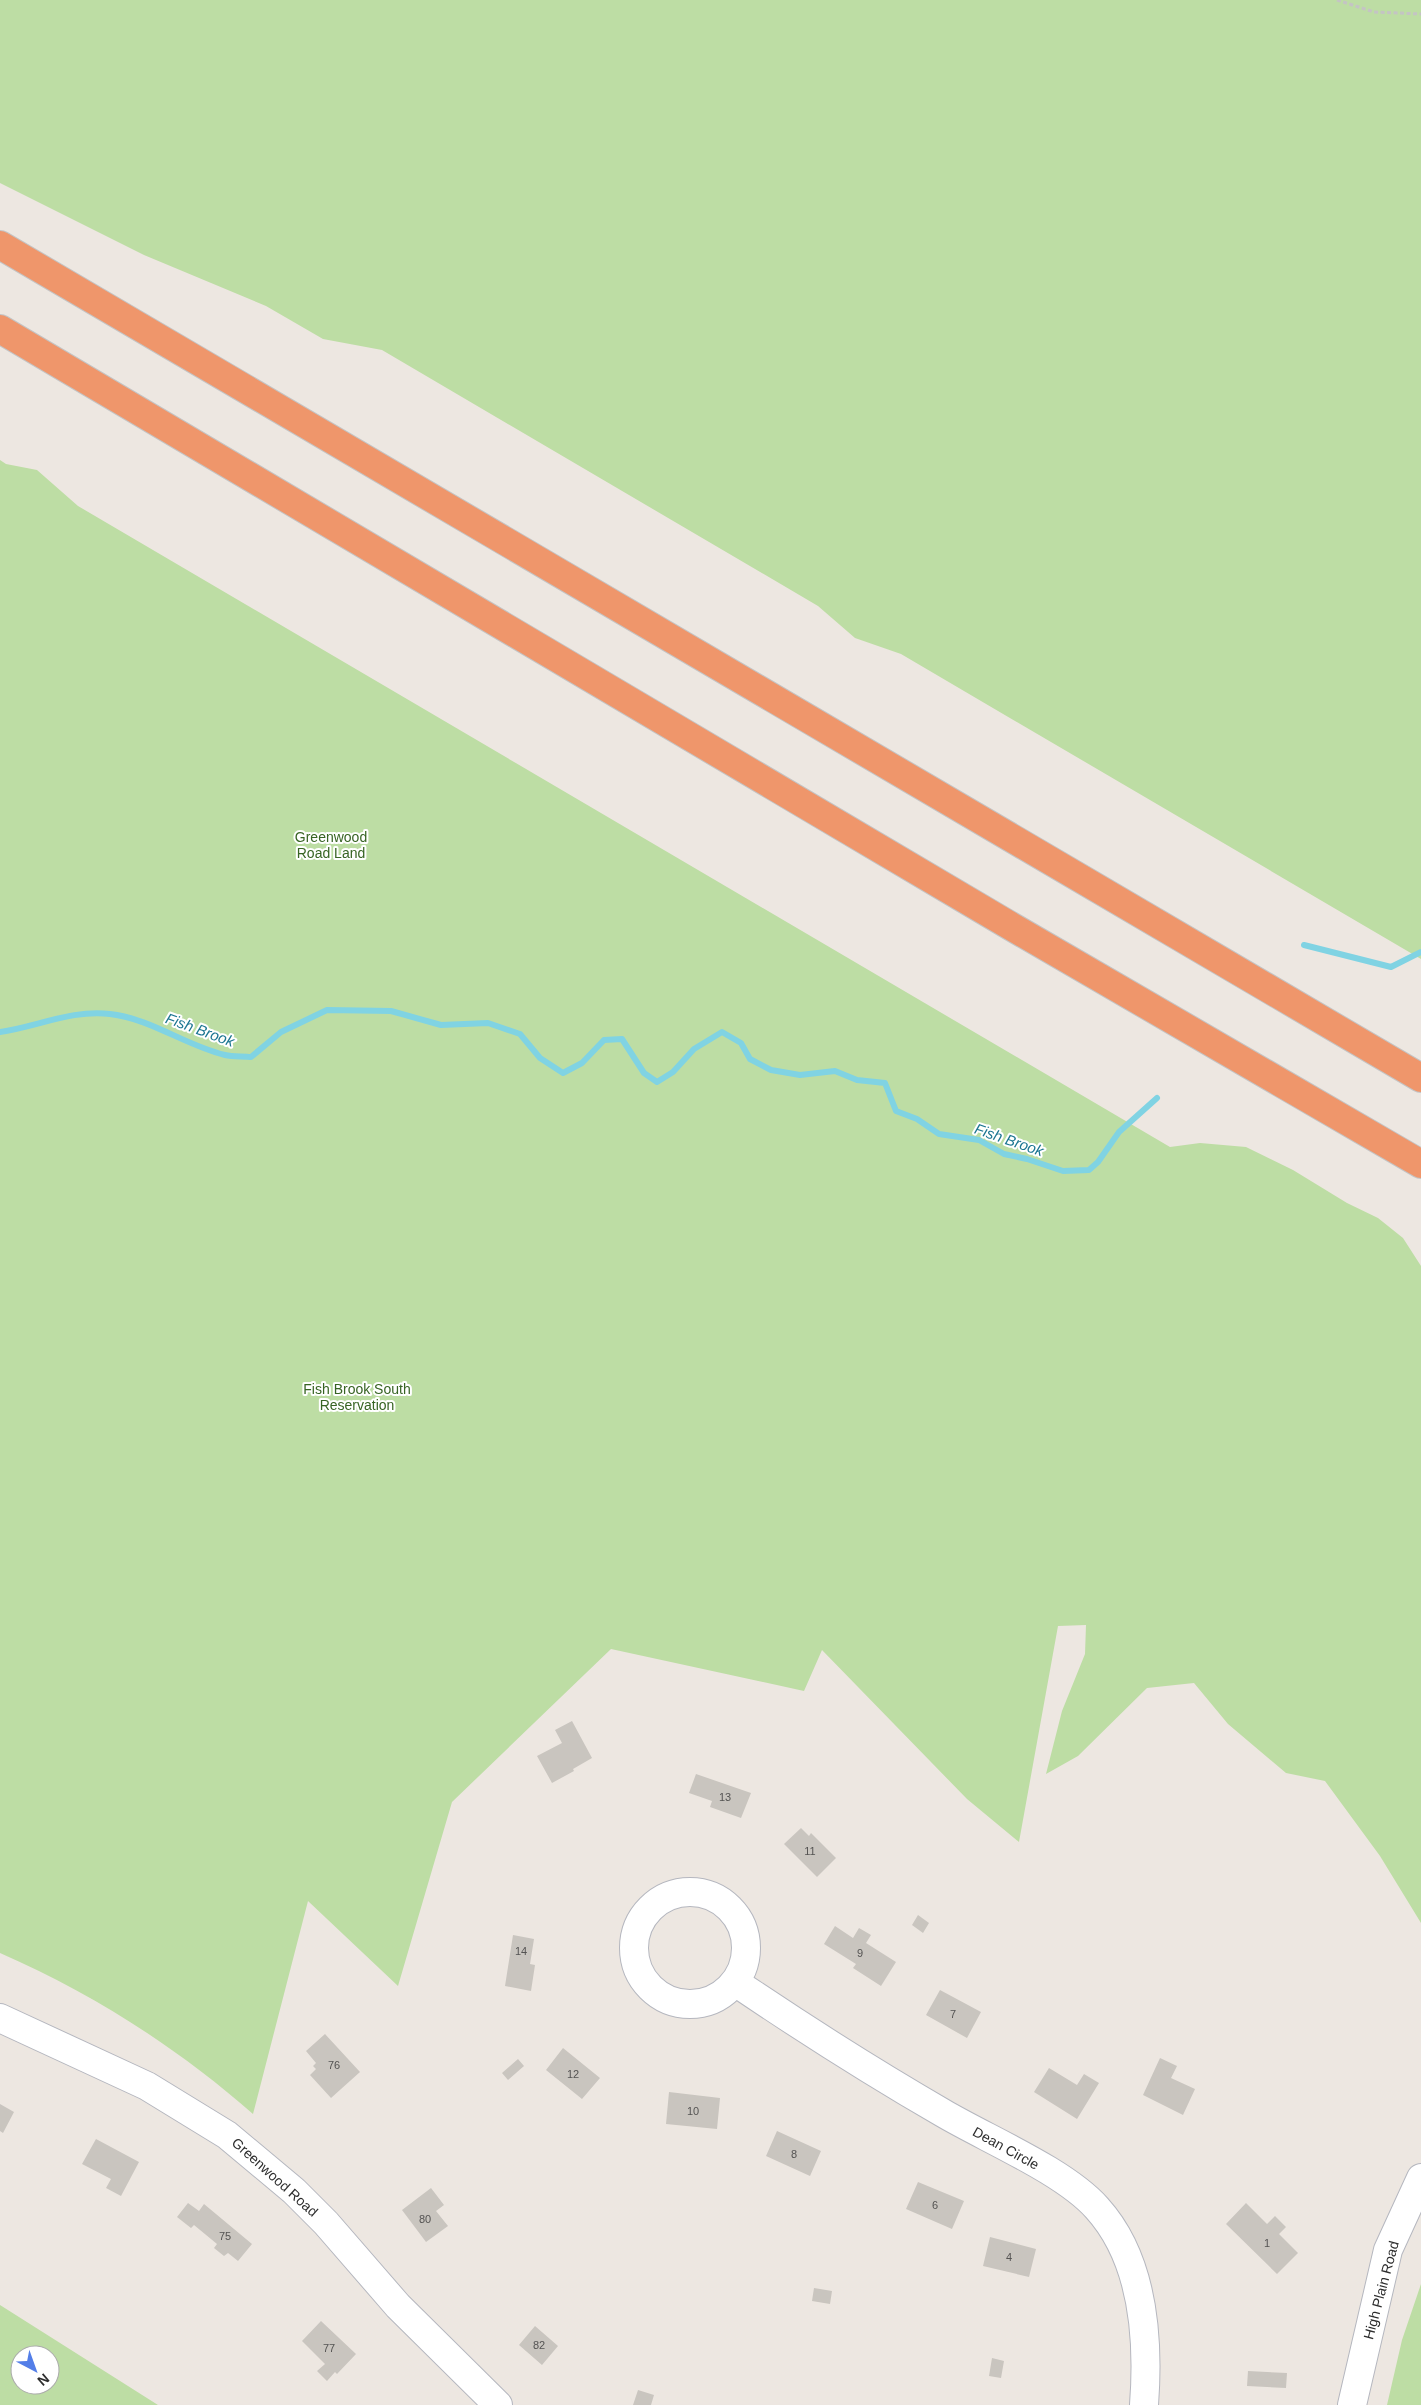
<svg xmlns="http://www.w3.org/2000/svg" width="1421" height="2405" font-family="Helvetica,sans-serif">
<rect width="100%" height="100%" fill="#ede7e1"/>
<path fill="#bddda4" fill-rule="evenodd" d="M0 0H1421V959L901 654 855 638 818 606 382 350 323 339 266 306 144 255 0 183Z
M0 460 6 464 37 470 78 506 1170 1147 1200 1143 1246 1147 1293 1170 1347 1203 1378 1218 1403 1238 1421 1266V1923L1380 1856 1325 1781 1286 1773 1228 1724 1194 1683 1147 1688 1078 1756 1046 1774 1062 1711 1085 1654 1086 1625 1058 1626 1019 1842 967 1799 822 1650 804 1691 611 1649 452 1802 398 1986 308 1901 253 2114C178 2048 92 1993 0 1953Z
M1421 2284V2405H1387L1402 2340Z
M0 2305 158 2405H0ZM20 2355H50V2385H20Z"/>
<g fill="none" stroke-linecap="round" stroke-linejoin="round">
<path stroke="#80d3e3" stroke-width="6" d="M1304 945 1391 967 1421 952
M0 1032C36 1027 73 1009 110 1014 152 1019 184 1045 225 1055 233 1057 243 1056 251 1057L281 1032 327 1010 391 1011 441 1025 488 1023 520 1034 540 1058 563 1073 582 1063 604 1040 622 1039 644 1073 657 1082 673 1072 694 1049 722 1032 741 1043 750 1059 771 1070 800 1075 835 1071 857 1080 885 1083 896 1111 917 1119 939 1134 979 1140 1004 1154 1027 1159 1063 1171 1089 1170 1098 1162 1119 1132 1157 1098"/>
</g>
<path fill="#c9c5bf" d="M572 1721 592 1758 573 1769 574 1771 552 1783 537 1756 562 1743 555 1730Z
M696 1774 751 1793 741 1818 710 1807 712 1801 689 1793Z
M801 1828 809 1836 811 1833 836 1858 817 1877 784 1844Z
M918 1915 929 1923 923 1933 912 1925Z
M835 1926 853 1938 859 1928 871 1935 866 1943 896 1962 881 1986 853 1968 856 1964 824 1944Z
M513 1935 534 1939 530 1964 535 1965 531 1991 505 1986Z
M940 1990 981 2012 967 2038 926 2015Z
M325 2034 360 2072 331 2098 310 2075 316 2069 313 2066 316 2063 306 2051Z
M563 2048 600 2078 582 2099 546 2070Z
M1160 2058 1177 2066 1171 2078 1195 2089 1183 2115 1143 2095Z
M518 2059 524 2066 508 2080 502 2073Z
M1049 2068 1077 2085 1084 2074 1099 2083 1077 2119 1034 2092Z
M669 2092 720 2098 717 2129 666 2124Z
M0 2104 14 2112 3 2133 0 2131Z
M777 2131 821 2151 810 2176 766 2156Z
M96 2139 139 2162 121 2196 106 2188 111 2179 82 2164Z
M918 2182 964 2201 952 2229 906 2209Z
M431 2188 444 2205 436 2211 448 2226 426 2242 402 2210Z
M188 2203 199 2211 204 2204 252 2244 238 2261 228 2253 224 2256 214 2248 217 2244 194 2225 191 2228 177 2217Z
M1246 2203 1267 2224 1275 2216 1286 2227 1279 2234 1298 2253 1277 2274 1226 2224Z
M990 2237 1036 2249 1029 2277 983 2266Z
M814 2288 832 2291 830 2304 812 2301Z
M321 2321 356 2354 337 2374 335 2372 327 2381 317 2371 325 2364 302 2341Z
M535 2326 558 2346 542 2365 519 2345Z
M992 2358 1004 2361 1001 2378 989 2376Z
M1248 2371 1287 2373 1286 2388 1247 2386Z
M638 2390 654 2395 651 2405H633Z"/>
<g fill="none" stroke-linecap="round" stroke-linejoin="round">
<g stroke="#b5b7bf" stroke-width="30">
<path id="minor" d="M634 1948a56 56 0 1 1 112 0a56 56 0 1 1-112 0Z
M735 1982C803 2028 872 2072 943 2113 987 2139 1064 2171 1097 2208 1144 2260 1149 2339 1144 2405
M0 2018 147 2086 227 2135 294 2191 326 2223 398 2306 498 2405
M1352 2405 1388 2250 1421 2178"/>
</g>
<g stroke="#c4c4c4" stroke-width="30">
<path id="highway" d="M0 245 1421 1078
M0 329 1014 928 1421 1164"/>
</g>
<path stroke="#c4c4c4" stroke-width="3" stroke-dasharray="4 2.5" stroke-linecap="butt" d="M1337 0 1374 12 1421 14"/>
<use href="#minor" stroke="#fff" stroke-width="28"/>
<use href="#highway" stroke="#ef966b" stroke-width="28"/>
</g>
<g text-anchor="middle" stroke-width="4" stroke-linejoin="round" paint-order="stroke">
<g font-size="11" fill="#545352">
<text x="725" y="1801">13</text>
<text x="810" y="1855">11</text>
<text x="521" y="1955">14</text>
<text x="860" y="1957">9</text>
<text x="953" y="2018">7</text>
<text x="334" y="2069">76</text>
<text x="573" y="2078">12</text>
<text x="693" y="2115">10</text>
<text x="794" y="2158">8</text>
<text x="935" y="2209">6</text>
<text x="425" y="2223">80</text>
<text x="225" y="2240">75</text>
<text x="1267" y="2247">1</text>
<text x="1009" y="2261">4</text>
<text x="539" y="2349">82</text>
<text x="329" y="2352">77</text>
</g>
<g font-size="14" fill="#376423" stroke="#fff">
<text x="331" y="842">Greenwood<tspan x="331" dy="16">Road Land</tspan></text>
<text x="357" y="1394">Fish Brook South<tspan x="357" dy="16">Reservation</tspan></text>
</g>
<g font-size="14" fill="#2d2d2d" stroke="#fff">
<text transform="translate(1006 2148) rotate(29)" y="5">Dean Circle</text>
<text transform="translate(275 2177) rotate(42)" y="5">Greenwood Road</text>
<text transform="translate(1381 2290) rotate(-75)" y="5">High Plain Road</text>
</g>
<g font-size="15" font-style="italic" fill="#1c7692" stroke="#fff">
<text transform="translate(200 1030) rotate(20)" y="5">Fish Brook</text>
<text transform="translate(1009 1140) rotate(19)" y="5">Fish Brook</text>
</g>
</g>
<g transform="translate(35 2370) rotate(139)"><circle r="24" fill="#ffffff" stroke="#ababab"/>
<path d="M0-4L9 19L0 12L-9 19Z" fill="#537ee8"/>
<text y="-8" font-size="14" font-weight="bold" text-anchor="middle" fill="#2d2d2d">N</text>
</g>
</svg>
